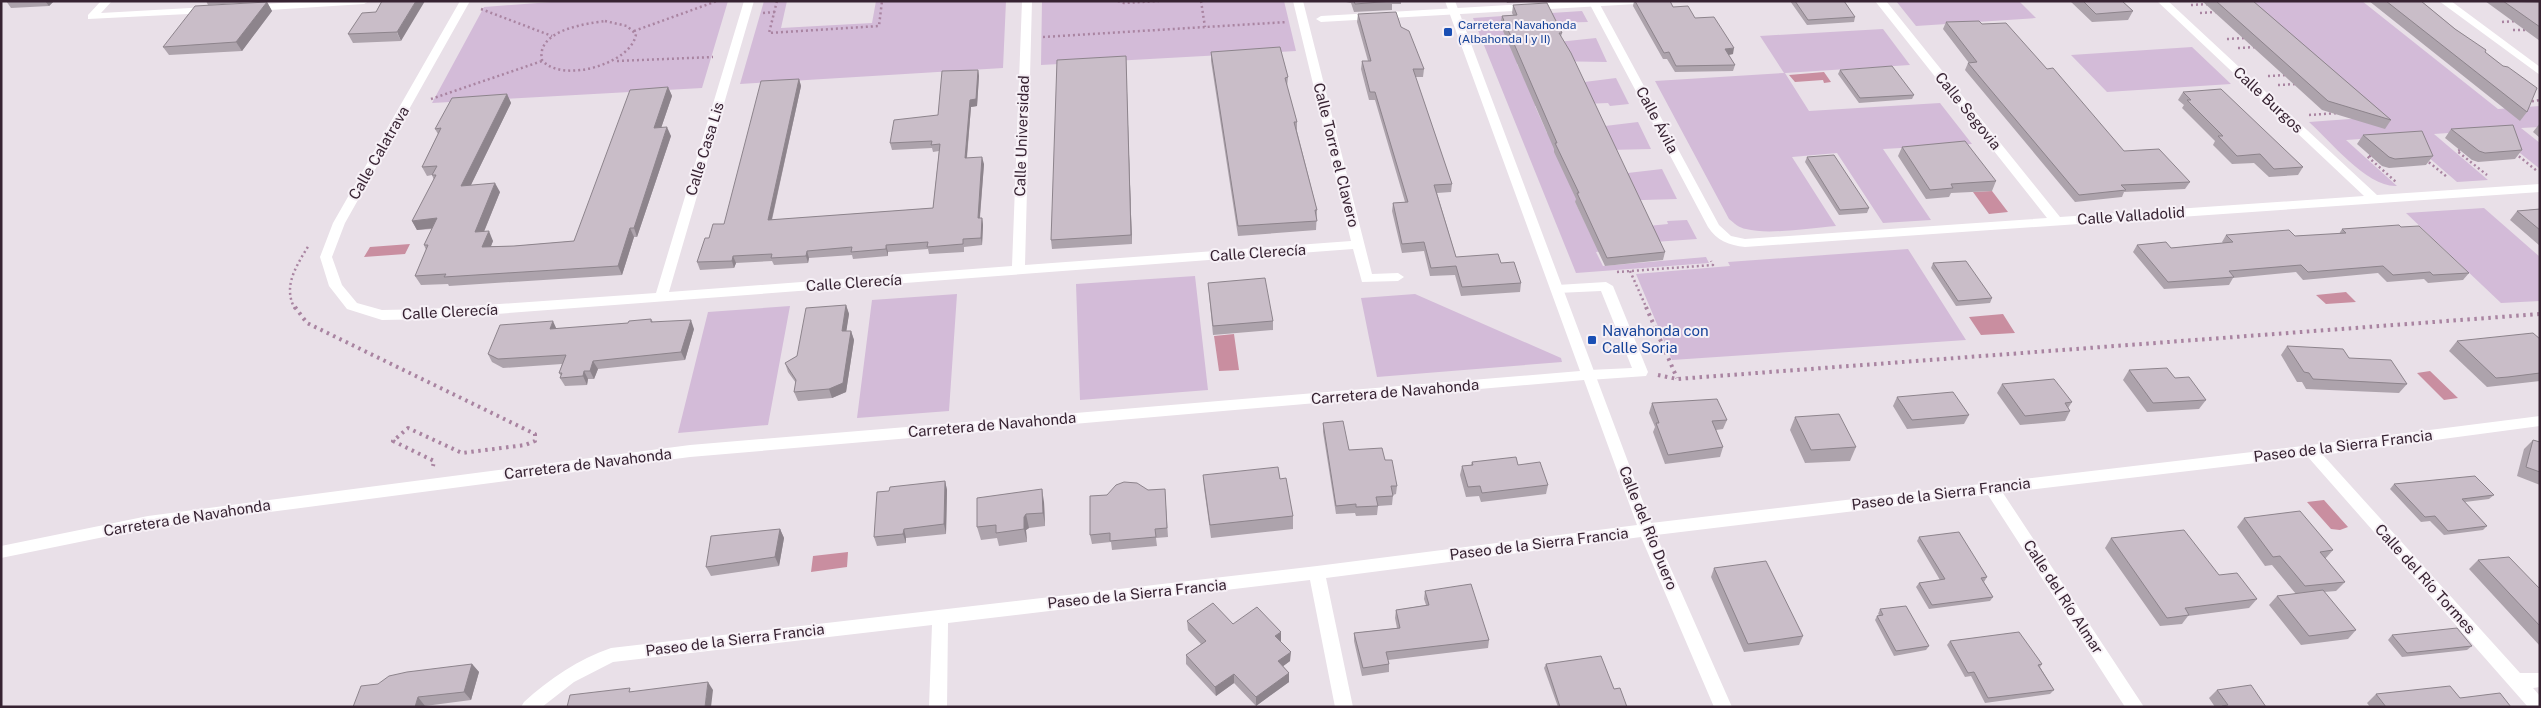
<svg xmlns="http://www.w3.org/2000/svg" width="2541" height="708" font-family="'Public Sans',sans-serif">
<rect width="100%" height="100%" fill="#e9e0e8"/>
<path fill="#d3bbd8" d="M564 1H728L702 88 432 103 484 7Z
M764 1H787L781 28 872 23 876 1H1006L1003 68 740 84Z
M1042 1H1284L1296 51 1041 65Z
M1896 1H2019L2036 18 1916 26Z
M2245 1H2362L2498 109 2540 106V127L2521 128 2540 143V169L2491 130 2434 134 2488 180 2457 182 2404 136 2346 140 2397 186C2368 188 2330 141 2309 122L2377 117Z
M1582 11 1588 22 1549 23 1558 42 1596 38 1607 62 1547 61 1517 64 1529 89 1616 78 1629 104 1610 106 1608 103 1535 106 1547 133 1638 122 1651 149 1608 150 1619 174 1662 169 1677 199 1575 202 1590 233C1616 231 1641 226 1668 224L1667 221 1687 220 1697 239 1654 242 1655 246 1596 252 1603 266 1706 257 1709 263 1576 273 1473 18Z
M1883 29 1910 65 1785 73 1809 111 1940 103 1972 144 1883 149 1931 220 1883 223 1837 153 1792 157 1836 226C1811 228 1768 235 1746 229 1739 228 1734 223 1729 219L1655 81 1784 73 1760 36Z
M2192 47 2231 84 2107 92 2071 55Z
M2484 208 2540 257V301L2501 303 2406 213Z
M1908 249 1966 340 1672 360 1636 274 1730 266 1728 262Z
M1195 276 1208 390 1080 400 1076 284Z
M957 294 949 411 857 418 872 300Z
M1415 294 1561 358 1562 362 1377 377 1361 298Z
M790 306 768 425 678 433 708 312Z"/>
<path fill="#c98ea0" d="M1824 72 1831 82 1824 83 1823 80 1795 82 1789 75Z
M1992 191 2008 212 1989 214 1973 192Z
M410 244 405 254 364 257 370 247Z
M2346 292 2356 302 2326 304 2316 295Z
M2003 314 2015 333 1981 335 1969 317Z
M1234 334 1239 370 1219 371 1214 336Z
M2430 371 2458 398 2444 400 2417 373Z
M2324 500 2348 527 2340 530 2331 529 2307 502Z
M848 552 847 567 811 572 813 556Z"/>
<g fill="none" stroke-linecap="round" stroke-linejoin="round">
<path stroke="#a984a1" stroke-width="2.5" stroke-dasharray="2 3" stroke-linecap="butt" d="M777 1 769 33 879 26 882 1
M1118 1 1124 3 1159 1
M1201 1 1205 27
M2191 5 2209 4
M481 9 552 36
M763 13 775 12
M2200 13 2216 12
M605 21 627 26 636 34C632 64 561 84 542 60 536 31 583 24 605 21Z
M2502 22 2516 21
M2513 30H2527
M634 31 717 1
M1043 37 1287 22
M2227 39 2245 38
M2238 48 2257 47
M617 61 713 57
M2268 76 2287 75
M2278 85 2297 84
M431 99 542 61
M2527 102 2540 100
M2309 115 2338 113
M2460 150 2457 151 2487 175
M2515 153 2537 171
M2371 156H2367L2396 182
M2425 159 2447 177
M1630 271 1647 309
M1617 272 1713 265 1711 261
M295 309C282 286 297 265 309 245"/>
<path stroke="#a984a1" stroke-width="4" stroke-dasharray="2.5 4.5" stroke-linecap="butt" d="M295 307 307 323 535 434V441L525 445 462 453 408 428 393 441 434 461 433 466
M1646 307 1677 378
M1658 375 1677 379 2540 314"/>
<path fill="#fff" fill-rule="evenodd" d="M1606 282 1613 286 1648 372 1646 376 1589 380 1582 375 1589 370 1632 368 1601 291 1557 293 1550 289 1557 285Z"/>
<path fill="#fff" fill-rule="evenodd" d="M1578 1H1641L1636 4 1321 22 1316 19 1321 16Z"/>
<path fill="#fff" fill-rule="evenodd" d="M101 1H112L101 13 208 7 213 10 208 13 88 19V15Z
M311 1H369L364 4 252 11 247 8 252 5Z
M460 1H470L345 223 332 257 342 285 357 303 382 310 430 309 656 293 744 1H754L669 292 1012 266 1022 1H1032L1025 265 1351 241 1293 1H1303L1372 274 1398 273 1404 277 1398 281 1362 282 1353 249 430 319 382 320 347 309 329 286 320 257 333 223Z
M1445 1H1455L1651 523 2311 445 2540 416V426L2323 455 2520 673H2540V687L2533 688 2540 696V707H2528L2308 457 2003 493 2144 707H2125L1988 495 1656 535 1732 707H1714L1641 537 1326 578 1353 707H1335L1310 580 948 623 947 707H929L932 625 613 662 574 682 542 707H521L524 702C549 679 579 659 611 648L1317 566 1637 525 1584 380 690 457 148 528 1 558V546L148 516 690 445 1580 371Z
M1588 1H1598L1719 225 1731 236 1745 239 2047 218 1875 1H1886L2060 217 2364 196 2157 1H2168L2377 195 2540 184V192L1745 247C1729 245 1717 241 1708 227Z
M2439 1H2451L2540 67V75Z"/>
</g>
<path fill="#ada3ac" d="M6 1H54L49 6 11 8Z
M206 1H270L208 5Z
M382 1 401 41 353 43 348 34 376 12Z
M1346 1H1401V4H1392V10L1354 12 1351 3 1346 2Z
M1506 1H1541L1507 3Z
M1634 1H1670L1673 7 1695 18 1733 54 1728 55 1735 65 1733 71 1675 72 1667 59H1663L1633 6Z
M1790 1H1844L1855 17 1854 22 1807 25Z
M2070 1H2122L2133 11 2128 20 2092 22Z
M2202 1H2253L2391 120 2385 129 2322 110Z
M2369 1H2421L2455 29 2485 52 2527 112 2520 121Z
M2485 1 2540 2V41Z
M267 2 272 11 242 51 169 55 163 47Z
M1513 5 1562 33 1561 37 1665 252 1663 260 1605 266 1575 202 1576 199 1554 152V149L1500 24 1502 16 1513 15 1512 13Z
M1358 14 1401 27 1424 69 1423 77H1415L1452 184 1451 192 1437 193 1456 257 1501 263 1521 283 1520 292 1461 296 1455 275 1430 276 1424 251 1402 253 1392 211 1393 203 1405 202 1375 100H1369L1361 69 1362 61H1368L1357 22Z
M1946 22 1982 24 2047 69 2124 151 2190 182 2185 189 2124 192 2122 197 2075 202 1965 70 1968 63H1969L1943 29Z
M1211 52 1288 77 1287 87 1297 122V131L1317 210 1316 230 1238 236 1211 61Z
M1126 65 1132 244 1052 249 1051 240Z
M978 70 979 76 977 106 971 107 967 158 984 164 980 218H982L983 225 982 245 964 247V252L929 254 928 249 888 252V256L853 259 852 255 809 258 808 263 774 265 772 261 736 263 734 268 700 270 697 262 709 238 724 224 799 79 801 86 772 220 933 208 939 151 933 152 932 148 892 150 890 143 938 115Z
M1840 70 1914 95 1912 99 1859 103 1838 74Z
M668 87 672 96 661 128 671 136 637 237H634L622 275 449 286 448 284 421 285 415 276 426 250 424 245 432 229 417 230 412 221 434 180 432 175 427 176 422 167 438 134 435 129 507 94 511 103 471 185 500 192 484 232 493 241 491 246H514L574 241Z
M2183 92 2303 167 2298 175 2269 177 2254 163 2232 164 2213 145 2215 141 2182 108 2184 105 2178 100Z
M2540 123V138L2533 132Z
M2451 129 2522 150 2515 159 2478 162 2472 160 2445 138Z
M2363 135 2433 156 2426 165 2389 168 2382 166 2357 144Z
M1902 147 1996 181 1992 191 1951 193 1949 197 1926 199 1898 156Z
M1807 157 1869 208 1867 213 1839 215 1805 162Z
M2540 209V246L2510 220 2517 211Z
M2401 227 2469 273 2463 280 2428 283 2424 279 2387 282 2378 273 2303 280 2296 272 2233 278 2229 285 2164 289 2133 252 2137 245 2171 248 2223 243 2222 242 2226 235 2295 236 2339 234 2342 229Z
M1933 263 1992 298 1990 303 1956 306 1931 268Z
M1208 283 1273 321V330L1213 335Z
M846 305 849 314 846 331H851L854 340 846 392 832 398 798 401 794 392 796 383 788 372 785 363 797 356Z
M651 319 653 322 694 329 685 360 598 369 594 379H588L587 385 565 386 560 378 561 376 559 373 562 364 503 368 492 362 488 354 556 329 628 323Z
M2540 339V381L2487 387 2449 351 2457 341Z
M2287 346 2407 384 2399 393 2306 389 2302 382H2297L2281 355Z
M2129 370 2175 378 2206 400 2199 409 2147 412 2123 380Z
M2002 384 2072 402 2068 408 2070 411 2065 421 2020 425 1997 393Z
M1897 397 1969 415 1964 424 1907 429 1893 406Z
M1652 403 1727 420 1723 429 1716 430 1723 447 1720 457 1665 464 1653 432 1655 427 1649 413Z
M1795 417 1856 447 1850 461 1805 463 1790 430Z
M1323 423 1349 450 1385 460 1397 486 1396 494 1393 495 1392 505 1378 506 1377 515 1356 516 1355 513 1336 514 1323 432Z
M2533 440 2540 442V485L2517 476 2524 449Z
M1472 462 1518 465 1548 485 1546 494 1481 502 1479 496 1466 497 1460 475 1462 466 1471 465Z
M1203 475 1280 479 1293 516V529L1211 538 1204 488Z
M945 481 947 490 946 534 906 538V543L877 546 874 537 889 491Z
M2394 484 2494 495 2489 499 2465 502 2487 526 2483 530 2444 535 2430 521 2421 522 2390 489Z
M1165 489 1168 537 1156 538 1157 546 1112 550 1111 542 1092 544 1090 535 1107 495Z
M1044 502 1045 526 1029 528 1026 530 1027 542 999 546 997 538 981 540 977 527Z
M2244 518 2333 550 2325 559 2345 582 2336 591 2324 592 2356 630 2348 639 2301 645 2269 605 2277 596 2296 594 2272 565 2265 566 2237 527Z
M780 529 784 538 779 566 711 576 706 567Z
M1919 537 1987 577 1984 582 1993 597 1990 601 1929 609 1916 587 1919 583 1940 580 1917 541Z
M2111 538 2219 575 2257 599 2249 608 2188 616 2182 624 2160 626 2105 548Z
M2478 560 2540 589V646L2469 569Z
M1714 568 1803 636 1799 645 1744 652 1711 577Z
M1425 591 1489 640 1488 648 1388 660 1389 664V672L1362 676 1354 641V633L1397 628 1395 618 1396 610 1426 605 1424 599Z
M1880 609 1929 646 1926 650 1894 656 1875 620 1877 616 1879 615 1878 614Z
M1187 621 1233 624 1281 632V641H1280L1290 661 1283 666 1289 673V682L1256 706 1234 683 1216 696 1186 664V655L1201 644 1188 630Z
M2392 635 2472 646 2467 650 2402 657 2388 640Z
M1950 641 2042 664 2040 667 2054 690 2050 694 1985 703 1971 676 1965 677 1947 645Z
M472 664 479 672 471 700 425 706V707H353L378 684Z
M1546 664 1614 689 1627 707H1558L1544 668Z
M2217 690 2266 707H2215L2209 698Z
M2376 694 2460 698 2511 707H2370L2367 703Z"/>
<path fill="#8d848c" d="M45 1H54L49 6Z
M416 1H425L401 41 397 32Z
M267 2 272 11 242 51 236 42Z
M1734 48 1733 54 1723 56 1725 49Z
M1126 56V65L1132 244 1131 235Z
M978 70 979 76 977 106 971 107 966 165 965 158 970 100Z
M799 79 801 86 770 227 768 220Z
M668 87 672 96 658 137 654 128Z
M507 94 511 103 466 195 461 186Z
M667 127 671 136 637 237 634 228Z
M982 157 984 164 979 226 978 218Z
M495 183 500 192 480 241 475 232Z
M437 218 442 227 417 230 412 221Z
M982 218 983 225 982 245 981 238Z
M630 228 634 237 622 275 618 266Z
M489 231 493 241 487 256 482 247Z
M886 245 888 252V256L886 249Z
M807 251 809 258 808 263 806 256Z
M733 256 736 263 734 268 732 261Z
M846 305 849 314 845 340 842 331Z
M691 320 694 329 685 360 681 352Z
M553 321 557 330 550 329Z
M851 331 854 340 846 392 832 398 829 389Z
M593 361 598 369 594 379 590 371Z
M584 371 588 379 587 385 583 376Z
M945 481 947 490 946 534 944 524Z
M1042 489 1044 502 1045 526 1043 513Z
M1026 514 1029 528 1026 530 1027 542 1024 529V517Z
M780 529 784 538 779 566 775 557Z
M904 529 906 538V543L903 534Z
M1281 632V641L1275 645V636Z
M1291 652 1290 661 1278 670V661Z
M472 664 479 672 471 700 464 692Z
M1289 673V682L1256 706V697Z
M1234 674V683L1216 696 1215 687Z
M708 682 713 690 711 707H705Z
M418 697 425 706V707H415Z"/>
<path fill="#c9bdc8" stroke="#8d848c" d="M382 1H416L397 32 348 34 362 13 376 12Z
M1354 1H1393L1355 4Z
M1635 1H1670L1673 7 1688 6 1695 18 1714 17 1734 48 1725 49 1735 65 1676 66 1669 52 1664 53Z
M1795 1H1844L1855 17 1808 20Z
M2083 1H2122L2133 11 2096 14Z
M2216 1H2253L2391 120 2328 101Z
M2386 1H2421L2455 29 2486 50 2485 52 2503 66 2508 67 2537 88 2527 112Z
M2503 1 2540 2V27Z
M267 2 236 42 163 47 195 6Z
M1547 3 1562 33H1559L1571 53 1665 252 1607 258 1577 193H1579L1555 143H1557L1502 16 1517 15 1513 5Z
M1396 12 1401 27 1409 31 1424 69H1413L1452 184 1434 185 1456 257 1498 254 1501 263 1514 262 1521 283 1462 287 1456 266 1431 268 1424 242 1402 244 1393 203 1408 202 1375 92H1370L1362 61H1371L1358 14Z
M1979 21 1982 24 2006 23 2047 69 2053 68 2124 151 2159 149 2190 182 2121 185 2126 190 2079 195 1968 63 1977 62 1946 22Z
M1280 47 1288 77 1285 78 1297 122H1294L1317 210H1315L1317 221 1238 226 1211 52Z
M1126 56 1131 235 1051 240 1057 60Z
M1892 66 1914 95 1860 98 1840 70Z
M978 70 976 99 970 100 965 158 982 157 978 218H982L981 238 963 239V244L927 247 928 242 886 245V249L851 252 852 247 807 251 806 256 771 258 772 254 733 256 732 261 697 262 705 238H709L713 224H724L761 81 799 79 768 220 933 208 940 144 931 145 932 141 890 143 894 120 938 115 942 71Z
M668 87 654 128 667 127 634 228H630L618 266 444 277 446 274 415 276 428 245H424L437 218 412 221 436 175H432L437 166 422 167 441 128 435 129 452 98 507 94 461 186 495 183 475 232 489 231 482 247 514 246 574 241 630 90Z
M2221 89 2303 167 2274 169 2260 154 2237 156 2218 136H2223L2187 100H2191L2183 92Z
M2513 125 2522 150 2485 153 2479 151 2451 129Z
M2422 131 2433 156 2395 159 2389 157 2363 135Z
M1965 141 1996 181 1951 184 1953 188 1930 190 1902 147Z
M1834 155 1869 208 1840 210 1807 157Z
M2540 209V230L2517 211Z
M2399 225 2401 227 2419 226 2469 273 2433 275 2430 272 2393 275 2383 266 2308 272 2301 265 2229 271 2234 277 2168 282 2137 245 2166 242 2171 248 2233 242 2226 235 2289 230 2295 236 2346 233 2342 229Z
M1966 261 1992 298 1958 301 1933 263Z
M1265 278 1273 321 1213 326 1208 283Z
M846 305 842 331H851L843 383 829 389 794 392 796 380 785 363 797 356 806 308Z
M651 319V322L691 320 681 352 593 361 590 371H584L583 376 560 378 562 373H559L566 355 498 359 488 354 500 325 553 321 550 329 628 323 629 321Z
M2533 333 2540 339V373L2508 377 2496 378 2457 341Z
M2287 346 2343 349 2349 358 2391 360 2407 384 2313 379 2309 373 2304 372Z
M2167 368 2175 378 2189 377 2206 400 2153 403 2129 370Z
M2054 379 2072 402 2065 403 2070 411 2025 416 2002 384Z
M1953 392 1969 415 1912 420 1897 397Z
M1717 399 1727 420 1712 421 1723 447 1668 455 1656 423H1659L1652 403Z
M1839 414 1856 447 1811 450 1795 417Z
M1343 421 1349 450 1382 448 1385 460H1392L1397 486H1391L1393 496 1376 497 1378 506 1356 507V504L1336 506 1323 423Z
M2533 440 2540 442V472L2526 467Z
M1516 457 1518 465 1540 462 1548 485 1482 493 1480 486 1468 487 1462 466 1473 465 1472 462Z
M1278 467 1280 479 1286 478 1293 516 1210 525 1203 475Z
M2475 476 2494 495 2462 499 2487 526 2448 531 2435 516 2425 517 2394 484Z
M945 481 944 524 904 529 903 534 874 537 877 492 889 491 890 487Z
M1124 482 1137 483 1148 490 1165 489 1167 528 1155 529 1156 537 1110 541V533L1090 535V496L1107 495 1116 485Z
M1042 489 1043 513 1026 514 1024 517V529L996 533V525L977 527V498Z
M2300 511 2333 550 2320 552 2345 582 2305 586 2280 556 2273 557 2244 518Z
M780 529 775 557 706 567 711 536Z
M2184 530 2219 575 2237 573 2257 599 2185 608 2189 615 2167 618 2111 538Z
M1959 532 1987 577 1981 578 1993 597 1932 605 1919 583 1945 579 1919 537Z
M2509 557 2540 589V626L2478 560Z
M1766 561 1803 636 1748 644 1714 568Z
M1471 584 1489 640 1386 652 1389 664 1363 668 1354 633 1400 628 1396 610 1429 605 1425 591Z
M2323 590 2356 630 2309 636 2277 596Z
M1213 603 1233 624 1257 607 1281 632 1275 636 1291 652 1278 661 1289 673 1256 697 1234 674 1215 687 1186 655 1206 641 1187 621Z
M1906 606 1929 646 1896 651 1877 616 1883 615 1880 609Z
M2457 628 2472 646 2407 653 2392 635Z
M2019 632 2042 664 2038 665 2054 690 1988 698 1974 672 1968 673 1950 641Z
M1601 656 1614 689 1620 688 1627 707H1560L1546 664Z
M472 664 464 692 418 697 415 707H353L361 686 378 684 389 676 407 672Z
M708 682 705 707H567L570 695 630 688 629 692Z
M2251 685 2266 707H2222V706L2228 705 2217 690Z
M2450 686 2460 698 2500 693 2511 707H2386L2376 694Z"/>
<g fill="#1a4fb4" stroke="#f6f0f6" stroke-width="2">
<rect x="1443" y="27" width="10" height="10" rx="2.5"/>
<rect x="1587" y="335" width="10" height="10" rx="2.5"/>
</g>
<g text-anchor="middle" stroke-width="4" stroke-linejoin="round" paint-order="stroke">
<g font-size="12" fill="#164399" stroke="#f6f0f6" text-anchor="start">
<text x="1458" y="29">Carretera Navahonda<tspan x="1458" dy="14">(Albahonda I y II)</tspan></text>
</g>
<g font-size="15" fill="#372332" stroke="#f6f0f6">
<text transform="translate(2268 100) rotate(43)" y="5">Calle Burgos</text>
<text transform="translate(1968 111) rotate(51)" y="5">Calle Segovia</text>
<text transform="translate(1657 120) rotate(62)" y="5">Calle Ávila</text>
<text transform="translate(1022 136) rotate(-88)" y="5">Calle Universidad</text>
<text transform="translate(705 149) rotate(-73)" y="5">Calle Casa Lis</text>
<text transform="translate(379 153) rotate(-60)" y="5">Calle Calatrava</text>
<text transform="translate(1336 155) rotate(76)" y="5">Calle Torre el Clavero</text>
<text transform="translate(2131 216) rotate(-4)" y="5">Calle Valladolid</text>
<text transform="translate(1258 253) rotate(-4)" y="5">Calle Clerecía</text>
<text transform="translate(854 283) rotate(-4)" y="5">Calle Clerecía</text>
<text transform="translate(450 312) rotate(-3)" y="5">Calle Clerecía</text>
<text transform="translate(1395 392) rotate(-5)" y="5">Carretera de Navahonda</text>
<text transform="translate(992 425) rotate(-5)" y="5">Carretera de Navahonda</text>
<text transform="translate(2343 446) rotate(-7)" y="5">Paseo de la Sierra Francia</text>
<text transform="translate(588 464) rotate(-7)" y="5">Carretera de Navahonda</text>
<text transform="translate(1941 494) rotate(-7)" y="5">Paseo de la Sierra Francia</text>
<text transform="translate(187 518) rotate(-9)" y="5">Carretera de Navahonda</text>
<text transform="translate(1648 528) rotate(68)" y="5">Calle del Río Duero</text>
<text transform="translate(1539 544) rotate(-7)" y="5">Paseo de la Sierra Francia</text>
<text transform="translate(2425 579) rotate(48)" y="5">Calle del Río Tormes</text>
<text transform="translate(1137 594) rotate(-6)" y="5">Paseo de la Sierra Francia</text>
<text transform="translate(2063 597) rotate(57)" y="5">Calle del Río Almar</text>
<text transform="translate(735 640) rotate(-7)" y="5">Paseo de la Sierra Francia</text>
</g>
<g font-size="15" fill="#164399" stroke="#f6f0f6" text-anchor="start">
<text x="1602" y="336">Navahonda con<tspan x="1602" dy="17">Calle Soria</tspan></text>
</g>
</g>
<rect width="2541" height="708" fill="none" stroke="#372332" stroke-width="5"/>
</svg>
